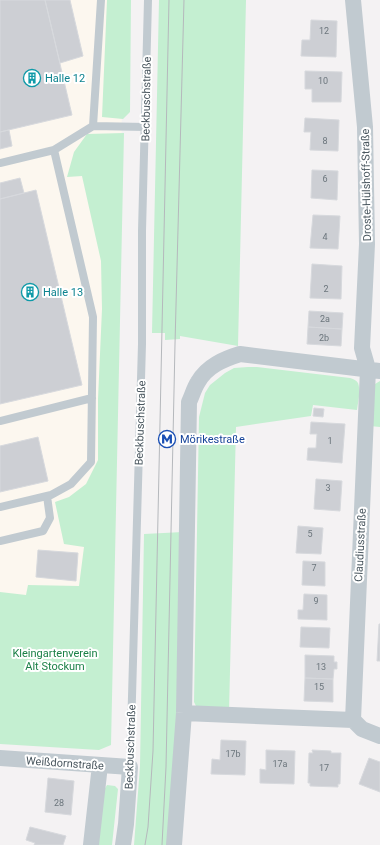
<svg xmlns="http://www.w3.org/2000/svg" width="380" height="845" font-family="Roboto,sans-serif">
<rect width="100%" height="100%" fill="#f4f2f3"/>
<path fill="#fcf7ef" d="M0 0H124L113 606 0 595Z"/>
<path fill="#c4efd1" d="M107 0H131L130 112 123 119 102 117Z
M159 0H246L238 346 180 336V339L165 340V333H152Z
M124 133 111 745 99 750 0 744V592L26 595 28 585 79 586 84 547 64 544 55 502 69 497 86 484 98 460V399L102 309 101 261 82 176 67 177 74 152 87 134Z
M248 367H257L350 378C353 379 356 380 358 383 361 391 358 402 357 410L313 405 311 416 236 427 229 712 197 708 194 702 199 417 205 393 210 385 225 373 234 368Z
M380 381V427L370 426 375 384Z
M183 532 174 845H134L140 766 144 534Z
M107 785 115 786 118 789 112 845H95L104 790Z"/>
<path fill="#cdcfd4" stroke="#d7d9dd" d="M0 0H45L72 115 0 132Z
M45 0H70L83 56 60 63Z
M311 20 337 21 336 57 301 56 302 40H310Z
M305 71 342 72 341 102H312V89H305Z
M305 118 339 120 338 151 310 150 311 132H304Z
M9 130 12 146 0 149V132Z
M312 170 338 171 337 200 311 198Z
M20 178 24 193 0 199V183Z
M36 190 82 385 0 404V199Z
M313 215 340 216 338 249 310 248Z
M312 264 342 266 341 299 310 298Z
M309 311 343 313 342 329 308 327Z
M308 327 342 329 341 346 307 344Z
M314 408 324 409 323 417 313 416Z
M311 422 345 424 342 463 307 460 308 448H316L317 434H310Z
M38 437 48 481 0 492V446Z
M316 479 342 481 340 511 314 509Z
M298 526 323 528 321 554 296 553Z
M38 550 78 553 76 581 36 577Z
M303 561 325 562V586L302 585Z
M304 594 327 595V620L298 619V610H303Z
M379 624H380V661H377Z
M301 627 330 628 329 648 300 647Z
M305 655 334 656V662H337V669H334L333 679 305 678Z
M305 678 333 679V702L304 701Z
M221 740 246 741 245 775 211 774 212 759 220 760Z
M266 750 295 751 294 784 260 783V769L266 770Z
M312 750 331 751V753H341L340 784H338V787L310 786V783H308L309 753H313Z
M369 758 380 762V792L359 784Z
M48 778 74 781 71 815 45 812Z
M30 827 66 836 63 845H34L35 843 26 840Z"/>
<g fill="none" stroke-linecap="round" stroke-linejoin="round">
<path stroke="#c1cad0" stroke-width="8" d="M93 126 101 0
M54 150 93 126 146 127
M0 163 54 150 93 317 91 462 71 484 51 495 0 507
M0 421 92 398
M0 541 43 531 50 518 47 496
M130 767 142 344V231L148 0"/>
<path stroke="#c1cad0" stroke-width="16" d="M353 0 365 127 367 244 362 348 368 369 353 720 362 729 380 736
M184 713 353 720
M0 758 130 767 126 824 123 845
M91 845 100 765
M174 845 184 713 189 402C192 396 194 388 198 382 207 366 224 359 240 354L380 371"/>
<path stroke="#b5b8bc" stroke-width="1" d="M145 845 148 827 153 751 169 0
M162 845 166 767 175 344 184 0"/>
</g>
<defs>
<g id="building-ring" transform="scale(0.9)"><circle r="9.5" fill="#fff" stroke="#0f9aa8" stroke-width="1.5"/><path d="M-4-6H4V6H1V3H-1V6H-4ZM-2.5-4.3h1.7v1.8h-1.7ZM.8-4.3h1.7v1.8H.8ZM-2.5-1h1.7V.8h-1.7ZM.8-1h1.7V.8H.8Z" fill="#0f9aa8"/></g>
<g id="metro-ring" transform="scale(0.9)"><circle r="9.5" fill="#fff" stroke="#1a4fb4" stroke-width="1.5"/><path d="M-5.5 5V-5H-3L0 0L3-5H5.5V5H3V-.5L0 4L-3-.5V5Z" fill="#1a4fb4"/></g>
</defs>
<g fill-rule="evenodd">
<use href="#building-ring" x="32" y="78"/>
<use href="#building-ring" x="30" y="292"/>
<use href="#metro-ring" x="167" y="439"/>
</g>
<g text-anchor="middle" stroke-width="4" stroke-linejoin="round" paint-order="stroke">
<g font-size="9" fill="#6b757c">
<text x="324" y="34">12</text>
<text x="323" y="84">10</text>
<text x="325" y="144">8</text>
<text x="325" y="182">6</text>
<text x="325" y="240">4</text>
<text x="326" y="292">2</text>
<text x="325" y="322">2a</text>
<text x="324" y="341">2b</text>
<text x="330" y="444">1</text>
<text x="328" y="491">3</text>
<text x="310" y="537">5</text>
<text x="314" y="571">7</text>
<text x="316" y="604">9</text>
<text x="321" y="670">13</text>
<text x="319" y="690">15</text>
<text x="233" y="757">17b</text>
<text x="280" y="767">17a</text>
<text x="324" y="771">17</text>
<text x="59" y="806">28</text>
</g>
<g font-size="11" fill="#0d838f" stroke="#fff" text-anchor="start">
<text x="45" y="82">Halle 12</text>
<text x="43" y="296">Halle 13</text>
</g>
<g font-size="11" fill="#4a575f" stroke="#fff">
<text transform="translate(146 99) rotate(-89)" y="4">Beckbuschstraße</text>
<text transform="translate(366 185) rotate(-91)" y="4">Droste-Hülshoff-Straße</text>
<text transform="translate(140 423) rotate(-88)" y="4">Beckbuschstraße</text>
<text transform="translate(360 545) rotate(-87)" y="4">Claudiusstraße</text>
<text transform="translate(130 747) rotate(-88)" y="4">Beckbuschstraße</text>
<text transform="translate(65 763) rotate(4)" y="4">Weißdornstraße</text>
</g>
<g font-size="11" fill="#164399" stroke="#fff" text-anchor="start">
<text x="180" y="443">Mörikestraße</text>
</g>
<g font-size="11" fill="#1b8047" stroke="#fff">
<text x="55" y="657">Kleingartenverein<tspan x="55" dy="13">Alt Stockum</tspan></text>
</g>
</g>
</svg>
